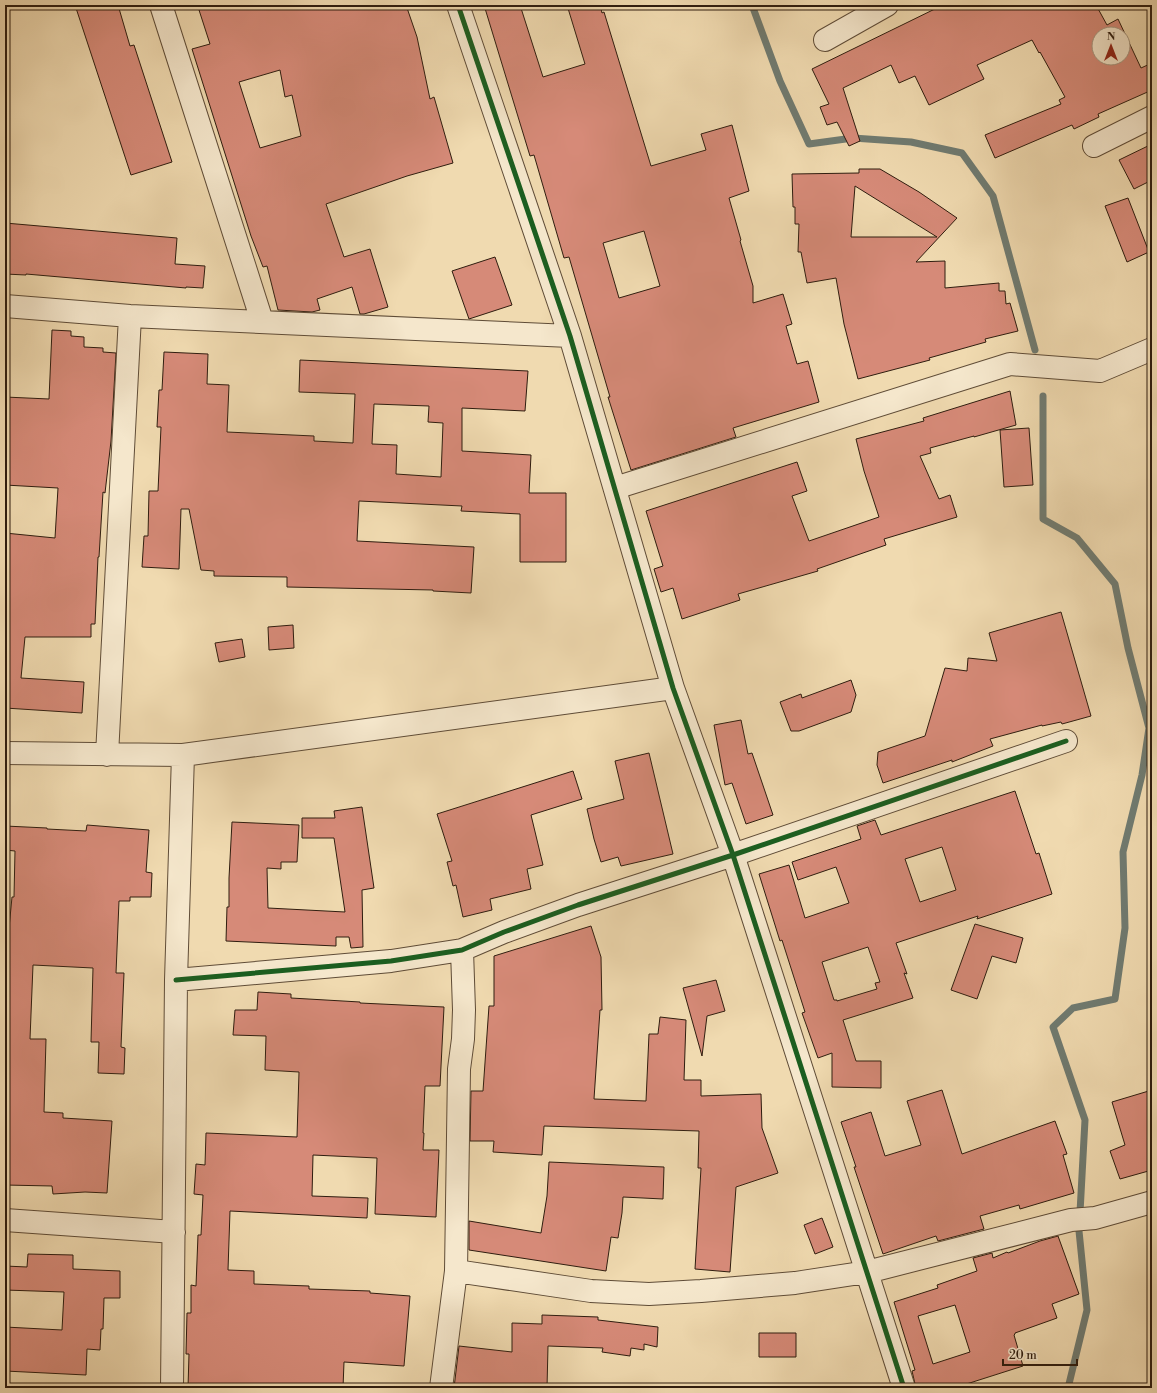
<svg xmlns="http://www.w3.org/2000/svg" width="1157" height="1393" font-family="'Libre Bodoni',serif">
<rect width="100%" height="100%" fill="#f0dab0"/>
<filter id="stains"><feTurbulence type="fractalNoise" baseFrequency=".005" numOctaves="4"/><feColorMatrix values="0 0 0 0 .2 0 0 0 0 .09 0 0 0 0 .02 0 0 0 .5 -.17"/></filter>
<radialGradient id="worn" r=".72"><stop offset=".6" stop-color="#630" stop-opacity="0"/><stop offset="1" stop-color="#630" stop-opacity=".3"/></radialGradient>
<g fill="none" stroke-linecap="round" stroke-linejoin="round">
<path stroke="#707b71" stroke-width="7" d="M752 5 780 81 809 144 853 138 911 142 962 153 993 196 1035 350
M1043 396V519L1077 538 1115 584 1128 648 1149 728 1142 775 1123 852 1125 928 1115 999 1073 1008 1053 1027 1085 1120 1079 1231 1087 1310 1068 1388"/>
</g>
<path fill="#d68a78" stroke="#2f1d0f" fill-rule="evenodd" d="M75 5H118L130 46 134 45 172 162 131 175Z
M212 5H406L417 37 430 99 434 97 453 163 407 176 326 204 344 257 370 249 388 307 364 314H360L352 287 317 299 320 310 312 312 278 310 267 266 263 267 251 236 192 49 210 44 199 10ZM280 70 285 97 292 95 301 136 260 148 239 82Z
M484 5H520L543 77 585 64 567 5H600L602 13 604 12 651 166 706 150 701 134 732 125 749 191 729 198 741 240 740 241 753 286V303L783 294 792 324 786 326 797 364 808 361 819 402 733 428 736 437 631 470 608 397H610L569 257 564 258 534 155 530 156ZM644 231 660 286 619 298 603 243Z
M943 5H1096L1107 25 1118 19 1141 68 1152 63V90L1098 114 1099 117 1074 129 1072 125 995 158 985 135 1061 104 1059 100 1065 97 1040 52 1039 53 1032 40 977 65 984 79 929 105 915 76 899 83 891 65 843 88 860 141 849 146 837 122 827 125 820 107 829 104 812 69ZM1099 34H1123V58H1099Z
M1152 144V180L1134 189 1119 160Z
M859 169H880L919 192 957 218 916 262 945 261V288L999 283V291H1005L1006 304 1010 303 1018 331 985 339 986 342 929 358 930 360 858 379 844 324 836 278 807 283 801 252H798L799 224H795V207H793L792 174 859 173ZM855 186 937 237H851Z
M1128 198 1149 252 1127 262 1105 206Z
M5 223 177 238 175 264 205 266 203 288 186 287V288L26 274V275L5 274Z
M495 257 512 305 469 319 452 271Z
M52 330 71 331V336L84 337V347L103 348V352L116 353 111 441 105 493 103 492 99 557H98L95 624H91V637H25L21 678 84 682 82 713 5 708V533L55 538 58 488 5 485V397L49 399Z
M164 352 208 354 207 384 229 385 227 432 314 436V441L353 443 355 394 299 392 300 360 528 371 525 411 462 408V451L531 455 529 493H566V562H520V514L461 511 462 506 359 501 357 541 474 547 471 593 433 591V590L287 587V577L214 576V571L201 570 189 509H181L179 569 142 567 144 536H148L149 491H158L161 427H157L159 390H162ZM374 404 429 406 428 422 443 423 441 477 396 474 397 445 372 444Z
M1010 391 1016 425 974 437V436L930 448 931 453 920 456 939 499 950 495 957 517 884 539 886 545 817 569 818 571 738 594 740 600 682 619 673 588 661 592 654 569 663 566 646 511 797 462 807 491 792 496 809 541 879 517 864 471 856 439 924 421 923 418Z
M1029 428 1033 485 1004 487 1000 430Z
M1061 612 1091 716 1062 724 1061 722 1042 726V725L990 739 993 746 952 762V760L883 783 877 765 878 752 925 736 945 668 967 671 968 658 997 661 989 633Z
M293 625 294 648 269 650 268 627Z
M242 639 245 657 219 662 215 643Z
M851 680 856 695 851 712 799 731H791L780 702 801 694 802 698Z
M741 720 748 754 752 753 773 815 746 824 732 783 725 785 714 725Z
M649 753 673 854 621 866 618 857 601 862 594 839 587 809 624 799 615 761Z
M573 771 582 799 531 815 543 865 527 869 531 889 490 899 492 910 463 917 456 885 453 886 447 862 452 861 437 814Z
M1015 791 1036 854 1039 853 1052 894 977 919 978 916 896 943 907 974 904 973 913 998 843 1020 856 1061H881V1088L832 1087V1053L818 1058 802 1013 805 1012 782 940 780 941 759 874 789 865 805 918 849 903 836 867 798 880 792 862 861 839 857 826 875 820 881 835ZM942 847 956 890 920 902 905 859ZM868 947 880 982 875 983 877 989 837 1001V1000H834L822 962Z
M362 807 374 888 362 890 363 947 351 948 349 937H336V946L226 941 227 907H229V878L232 822 299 825 297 862H281V869L267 868 268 908 345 912 334 838H302V818H335L334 811Z
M87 825 149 830 146 872 152 873 151 897H130V901H119L116 973H124L121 1047 125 1048 124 1074 98 1073 99 1042H91L93 968 33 965 30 1039H46L44 1112 63 1113V1118L112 1121 107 1193 85 1192 53 1194 52 1186 5 1185 8 1089 5 1088V970L12 897H14L15 851 5 850V826L47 828V829L86 831Z
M975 924 1023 938 1016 963 992 956 977 999 951 990Z
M591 926 601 957 602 1010H600L594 1099 646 1101 649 1034H658L660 1017 686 1020 684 1080H701V1096L761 1094 762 1128 778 1173 736 1187 730 1272 695 1269 701 1168H698L699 1131 544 1126 542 1155 493 1152 494 1141H470L471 1091H483L489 1006H494V956Z
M716 980 725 1011 707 1016 702 1056 683 988Z
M258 992 291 994V998L360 1002V1003L444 1007 440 1086H425L423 1133H424L423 1150H439L436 1217 375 1214 377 1158 313 1155 312 1196 368 1198 367 1218 230 1211 228 1270 254 1271V1284L309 1286V1289L370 1291V1293L410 1296 404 1366 344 1362 343 1388H188L189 1354H186L187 1313H191V1285L196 1286 198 1235H201L203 1195 194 1194 196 1164 205 1165 206 1133 297 1137 299 1072 265 1070 266 1036 233 1035 235 1010H257Z
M942 1090 962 1154 1055 1121 1067 1154 1063 1155 1074 1193 1020 1209 1019 1205 980 1216 984 1229 938 1241 936 1236 883 1254 854 1167H856L841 1122 871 1112 885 1156 921 1145 907 1101Z
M1152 1090V1170L1120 1179 1110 1151 1125 1145 1112 1102Z
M549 1162 664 1167 663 1199 623 1197 622 1213 618 1238 611 1237 606 1271 469 1250V1221L541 1233 547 1196Z
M822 1218 833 1247 815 1254 804 1225Z
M1058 1236 1079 1294 1052 1304 1057 1318 1015 1333V1334L1014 1335 1023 1366 954 1388H916L912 1371 915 1370 894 1302 938 1288 937 1285 977 1271 973 1258 992 1253 993 1258 1007 1252 1008 1253 1040 1241ZM955 1305 970 1352 933 1364 918 1316Z
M28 1254 73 1255V1269L120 1271V1298H104L103 1329H101L100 1350 87 1349 86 1375 5 1371V1327L62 1330 64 1292 5 1290V1266L27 1267Z
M542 1315 598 1317V1320L658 1327 657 1347 644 1344V1350L631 1348 630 1356 602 1352 603 1348 548 1346 547 1388H454L459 1346 512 1352V1323L542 1324Z
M759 1333H796V1357H759Z"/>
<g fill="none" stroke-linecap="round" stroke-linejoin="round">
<g stroke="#5f4c37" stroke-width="24">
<path id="street" d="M161 5 262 321
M458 5 570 336 673 688 733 855 904 1388
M825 40 887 5
M1094 146 1152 117
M5 306 130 316 570 336
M615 488 1010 364 1100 371 1152 349
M5 753 183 755 673 688
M107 755 130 316
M176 980 391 961 462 950 504 932 578 905 733 855 1066 741
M5 1220 174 1232
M456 1271 591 1291 649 1294 701 1291 795 1283 867 1272 1071 1220 1095 1218 1152 1202
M172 1388 176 980 183 755
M441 1388 456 1271 459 1069 463 1039 464 1010 462 950"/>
</g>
<use href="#street" stroke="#f5e7cc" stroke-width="22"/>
<g stroke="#f5e7cc" stroke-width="8">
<path id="cycleway" d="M458 5 570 336 673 688 733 855 904 1388
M176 980 391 961 462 950 504 932 578 905 733 855 1066 741"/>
</g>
<use href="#cycleway" stroke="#1b5e20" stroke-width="5"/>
</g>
<rect width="1157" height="1393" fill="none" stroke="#f0dab0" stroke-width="20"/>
<rect x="6" y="6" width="1145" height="1381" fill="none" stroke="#2f1d0f" stroke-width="2"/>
<rect x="10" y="10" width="1137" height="1373" fill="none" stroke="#2f1d0f"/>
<g transform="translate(1111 46)"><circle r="19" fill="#f5e7cc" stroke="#a69680"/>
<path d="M0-3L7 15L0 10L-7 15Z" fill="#8f2418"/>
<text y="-6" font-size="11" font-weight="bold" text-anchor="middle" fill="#2f1d0f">N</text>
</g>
<path d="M1003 1359v6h74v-6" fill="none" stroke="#2f1d0f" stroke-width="2"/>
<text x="1009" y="1359" font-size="12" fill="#2f1d0f" stroke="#f5e7cc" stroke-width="3" paint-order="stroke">20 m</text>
<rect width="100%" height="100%" filter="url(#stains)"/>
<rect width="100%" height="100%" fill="url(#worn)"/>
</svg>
